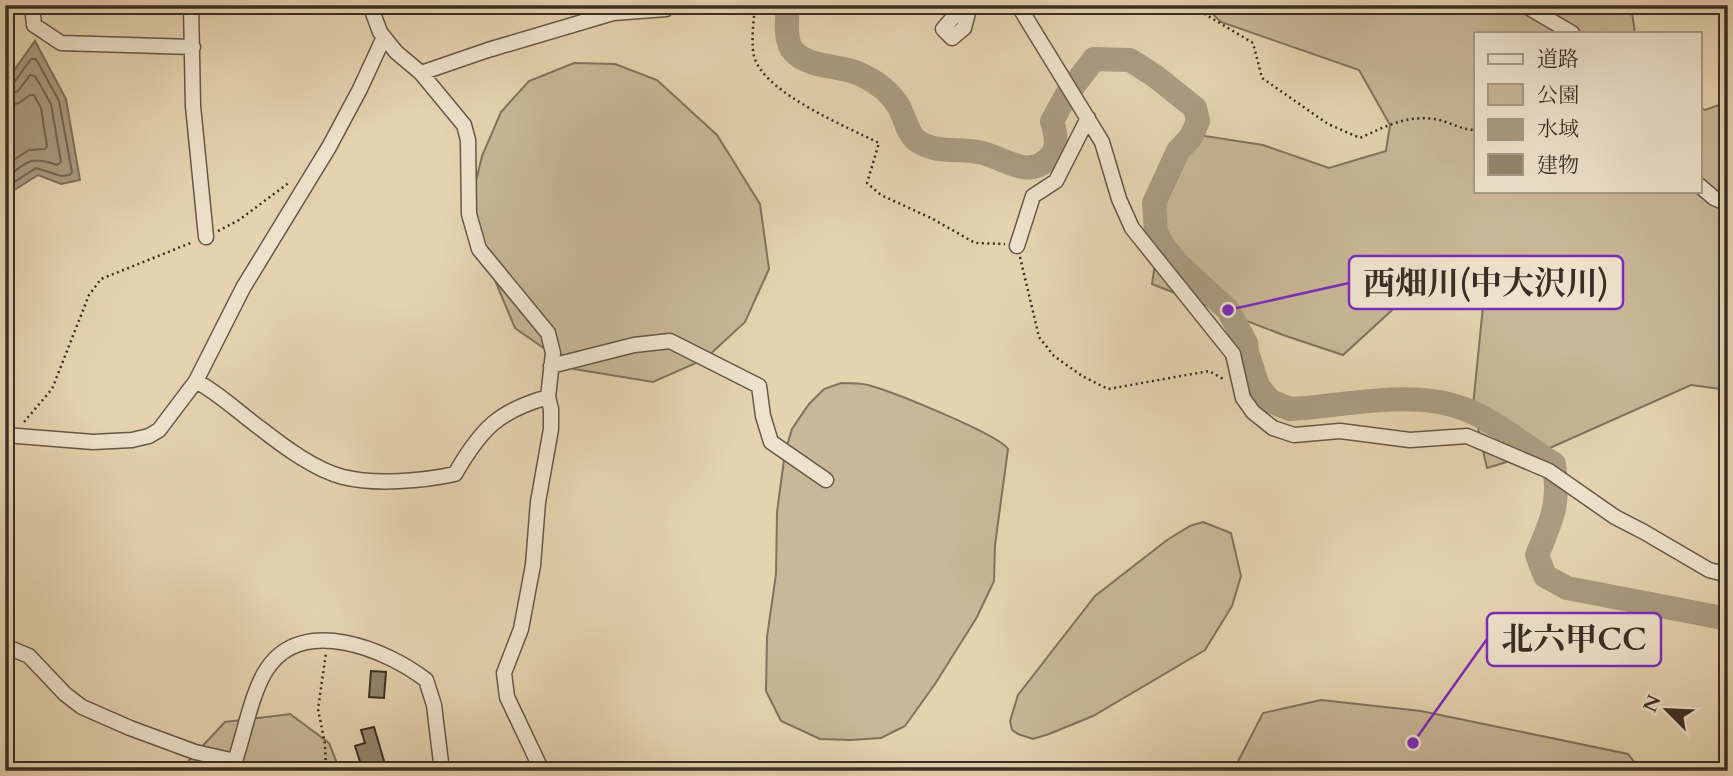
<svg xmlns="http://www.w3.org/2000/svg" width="1733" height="776" font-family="Cardo,'Noto Serif JP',serif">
<rect width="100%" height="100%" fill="#e5d3b0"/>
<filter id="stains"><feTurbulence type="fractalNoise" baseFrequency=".00286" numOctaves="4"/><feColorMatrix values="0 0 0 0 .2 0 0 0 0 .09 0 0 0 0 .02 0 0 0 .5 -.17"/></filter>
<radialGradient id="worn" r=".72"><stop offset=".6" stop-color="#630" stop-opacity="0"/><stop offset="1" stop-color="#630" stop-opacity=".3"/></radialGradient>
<path fill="#c8b798" stroke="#81735e" stroke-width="2" d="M1203 5H1631L1635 33H1476V191H1700V108L1705 110 1728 102V390L1691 385 1543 451 1487 468 1473 406 1483 306 1425 280 1343 355 1283 335 1152 284 1166 192 1192 134 1263 145 1329 168 1386 151 1390 125 1359 70 1221 22Z
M574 63 615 64 657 80 717 135 760 204 769 269 745 322 705 359 653 382 574 369 515 328 476 235 473 194 482 156 501 112 529 81Z
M841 383C850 383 860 383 868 385 891 391 998 434 1008 449L995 545 994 581 977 617 935 684 905 726 881 738 851 740 820 739 781 721 766 691 767 637 776 574 777 512 785 452 792 429 809 404 824 389Z
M1203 522 1231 533 1241 576 1232 606 1205 650 1093 716 1049 734 1033 739 1018 734 1012 730 1010 721 1018 695 1095 596 1167 540 1190 526Z
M1321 700 1421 711 1628 754 1641 771H1233L1263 713Z
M290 714 329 743 340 771H179L225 722Z"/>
<path fill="#ab9b81" stroke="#7e705c" stroke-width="2" d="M35 41 66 99 80 180 61 184 38 175 5 196V83Z"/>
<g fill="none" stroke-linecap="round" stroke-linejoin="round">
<path stroke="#726553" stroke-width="2" d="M5 86 13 84 31 59H36L59 101 72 172 70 175 61 176 36 168 5 188
M5 95 18 91 30 75 35 76 51 104 61 162 57 165C30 155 28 162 5 178
M5 106 19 103 30 95H34L41 108 47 146 45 149 29 150 5 165"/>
<path stroke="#ab9b81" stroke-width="24" d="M788 5C787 18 784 42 794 52 813 70 843 64 864 76 878 83 891 93 899 107 905 118 907 132 916 140 936 155 961 147 983 153 1008 160 1029 180 1051 156 1059 147 1055 131 1052 121L1066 96 1094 59 1130 60 1155 76 1195 108 1198 121 1191 137 1178 151 1154 203 1156 233 1164 247 1179 265 1228 310 1246 343 1247 352 1258 386 1270 401 1290 409 1306 408C1359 403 1421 389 1472 412 1502 426 1527 447 1554 464 1560 505 1552 519 1537 555L1545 576 1567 588 1728 619"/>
</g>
<path fill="#93846d" stroke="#3a2f25" stroke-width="2" d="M371 671 386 672 384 698 369 697Z
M374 727 387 771H363L355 746 365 743 361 730Z"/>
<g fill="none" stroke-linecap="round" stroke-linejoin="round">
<g stroke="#655848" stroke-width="17">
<path id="minor" d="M32 5 34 25 61 43 193 47
M191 5 193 106 206 237
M370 5 380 32 396 52 421 73 464 125 468 140 469 214 479 249 548 333 553 353 548 397 551 409V429L538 502 533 565 521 629 504 673 507 697 542 771
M952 5 957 13 943 29 952 38 964 28 970 5
M1018 5 1102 142 1119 199 1132 228 1233 354 1243 398 1253 412 1273 428 1294 435 1340 431 1410 440 1467 436 1549 471 1615 517 1644 532 1709 570 1728 575
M1524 5 1572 33
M421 73 488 50 613 13 666 9
M1700 186 1714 198 1728 204
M1017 246 1033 196 1056 181 1088 118
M551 366 634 345 670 341 759 386 763 416 771 442 826 480
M196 381C220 394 238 412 260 428 283 446 315 470 343 477 375 485 423 481 455 474 481 429 498 411 548 397
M5 435 93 442 132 440 149 436 159 430 196 381 243 288 329 147 360 89 384 37
M5 646 29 656 65 694 82 707 130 728 195 752 235 761C244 735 252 691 267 669 302 615 386 649 426 680L434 705 442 771"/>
</g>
<path stroke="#3a2f25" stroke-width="2.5" stroke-dasharray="2 3.5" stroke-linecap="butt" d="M755 5C754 19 750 47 755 59 767 94 847 127 879 143L867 183 881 195 933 219 975 243 1005 244
M1190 5 1253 43 1262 78 1328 124 1360 138C1384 127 1406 115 1434 119 1449 121 1460 130 1476 130
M218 231 239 220 290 182
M1020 257 1039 337 1054 356 1082 376 1108 389 1209 371 1225 380
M24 422 52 389 89 295 101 279 193 242
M326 771 325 744 318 709 326 653"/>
<use href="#minor" stroke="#eee2cc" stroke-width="14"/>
</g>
<path fill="none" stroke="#7b2cbf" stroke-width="2.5" d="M1228 310L1349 283M1413 743L1487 639"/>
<g fill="#7b2cbf" stroke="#eee2cc" stroke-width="2.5">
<circle cx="1228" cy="310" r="7"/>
<circle cx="1413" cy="743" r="7"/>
</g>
<g fill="#eee2cc" stroke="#7b2cbf" stroke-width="2.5">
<rect x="1349" y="256" width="274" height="53" rx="7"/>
<rect x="1487" y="613" width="174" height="53" rx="7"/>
</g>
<g font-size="32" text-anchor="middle" font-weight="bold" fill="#3a2f25">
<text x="1486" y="294">西畑川(中大沢川)</text>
<text x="1574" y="650">北六甲CC</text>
</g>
<rect width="1733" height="776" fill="none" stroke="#e5d3b0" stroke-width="28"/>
<rect x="7" y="7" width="1719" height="762" fill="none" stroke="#3a2f25" stroke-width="3.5"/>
<rect x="14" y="14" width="1705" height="748" fill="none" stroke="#3a2f25" stroke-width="2"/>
<rect x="1474" y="32" width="228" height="161" fill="#eee2cc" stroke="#a69a89" stroke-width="2"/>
<rect x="1488" y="54" width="35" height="10" fill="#eee2cc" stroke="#a69a89" stroke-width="2"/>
<text x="1537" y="66" font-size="21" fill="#3a2f25">道路</text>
<rect x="1488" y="84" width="35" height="21" fill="#c8b798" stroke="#a69a89" stroke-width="2"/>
<text x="1537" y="102" font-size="21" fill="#3a2f25">公園</text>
<rect x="1488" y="119" width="35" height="21" fill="#ab9b81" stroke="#a69a89" stroke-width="2"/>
<text x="1537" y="136" font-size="21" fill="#3a2f25">水域</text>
<rect x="1488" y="154" width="35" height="21" fill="#93846d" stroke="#a69a89" stroke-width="2"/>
<text x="1537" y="172" font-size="21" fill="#3a2f25">建物</text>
<g transform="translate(1667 710) rotate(294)" stroke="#eee2cc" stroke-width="5" paint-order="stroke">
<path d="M0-5L12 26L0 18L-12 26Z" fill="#3a2f25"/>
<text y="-10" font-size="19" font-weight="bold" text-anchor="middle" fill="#3a2f25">N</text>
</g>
<rect width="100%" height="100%" filter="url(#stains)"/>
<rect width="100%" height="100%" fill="url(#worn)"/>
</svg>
